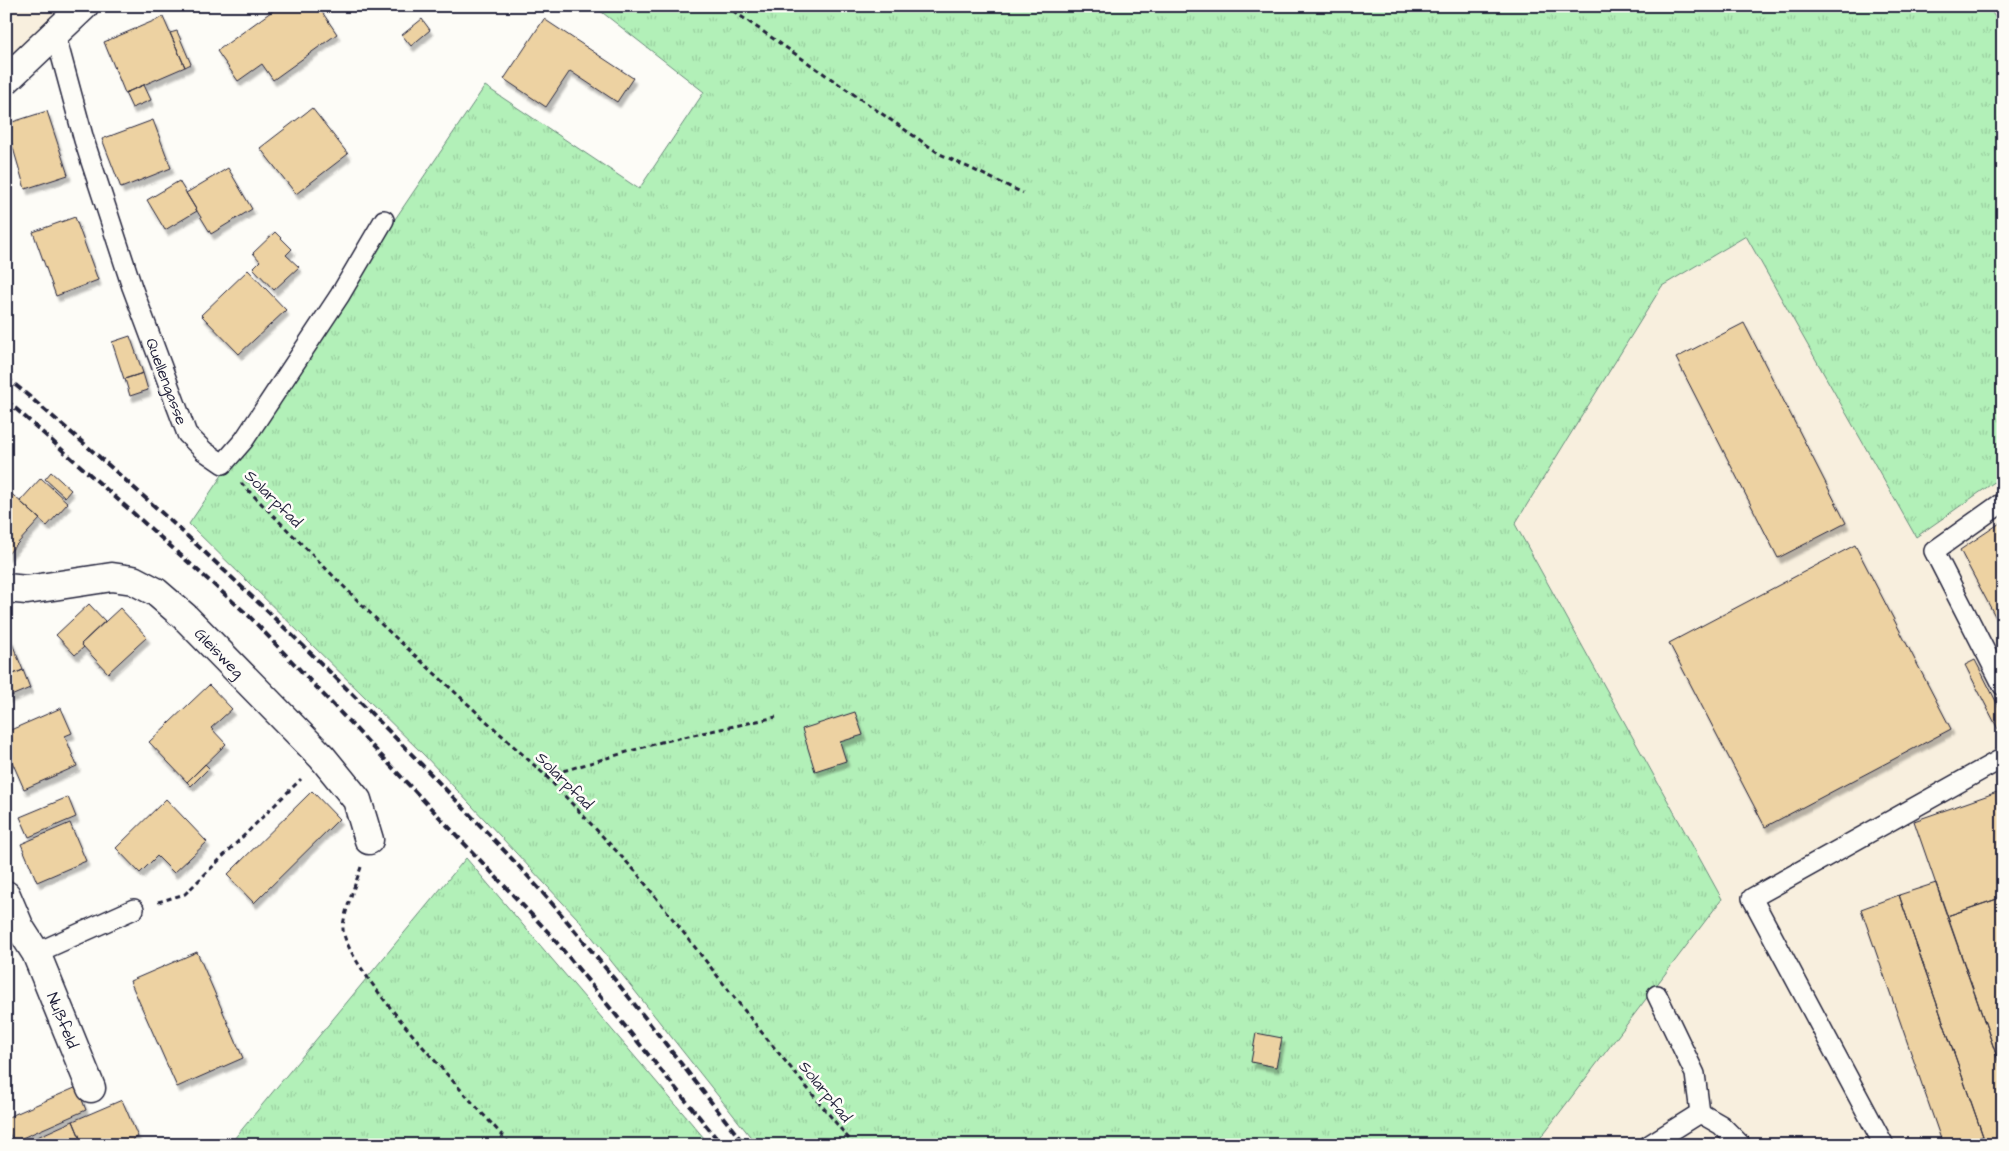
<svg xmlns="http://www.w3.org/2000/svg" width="2009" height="1151" font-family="'Architects Daughter',sans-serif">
<defs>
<pattern id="grass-tufts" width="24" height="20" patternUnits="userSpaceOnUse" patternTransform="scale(1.25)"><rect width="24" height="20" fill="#b2f0b8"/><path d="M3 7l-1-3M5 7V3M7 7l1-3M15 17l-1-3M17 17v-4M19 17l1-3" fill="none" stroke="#99ce9f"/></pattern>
<filter id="shadow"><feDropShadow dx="3" dy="5.5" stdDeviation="1" flood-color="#0004"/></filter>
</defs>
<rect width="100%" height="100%" fill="#fdfcf7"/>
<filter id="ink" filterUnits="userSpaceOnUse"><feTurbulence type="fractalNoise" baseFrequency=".02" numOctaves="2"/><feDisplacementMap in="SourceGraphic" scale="10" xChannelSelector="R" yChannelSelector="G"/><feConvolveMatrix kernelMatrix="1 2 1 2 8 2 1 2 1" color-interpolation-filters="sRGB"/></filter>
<g filter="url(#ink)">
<path fill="#f8efde" d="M6 6H93L6 94Z
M1747 236 1916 536 2003 476V1145H1535L1722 899 1515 524 1662 286Z"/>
<path fill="url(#grass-tufts)" stroke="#6a897a" d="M594 6H1988L2003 30V476L1916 537 1746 236 1662 286 1515 524 1722 899 1535 1145H757L577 918 425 756 189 524 485 86 639 189 704 92Z
M466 858 710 1145H229Z"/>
<path fill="#edd2a2" stroke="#22223b" filter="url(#shadow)" d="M279 6H318L337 34 273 80 262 64 238 81 217 51Z
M163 17 185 67 125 93 104 42Z
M422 19 430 30 411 46 402 35Z
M544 19 633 78 617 102 570 71 546 107 504 79Z
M177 31 191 64 185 67 170 33Z
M144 85 151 100 132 108 125 93Z
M312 108 348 154 296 194 260 148Z
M47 111 68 175 25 189 6 124Z
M153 120 171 168 121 188 102 139Z
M228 168 252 209 211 234 186 193Z
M179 181 197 211 165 230 147 200Z
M75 217 98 280 56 296 33 232Z
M275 232 292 249 286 255 299 267 274 290 253 268 260 261 253 253Z
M248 270 286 310 239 354 201 315Z
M1744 323 1846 523 1778 558 1676 358Z
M130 336 143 373 124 379 112 342Z
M143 373 148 390 130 396 125 379Z
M51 472 71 490 65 497 45 479Z
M41 478 68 503 47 526 20 501Z
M6 489 40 519 6 556Z
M2003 521V631L1960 550Z
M1855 545 1951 729 1765 827 1669 643Z
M89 604 105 621 81 644 84 647 75 655 56 635Z
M120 608 147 637 108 673 81 644Z
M6 629 23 670 6 677Z
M1975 660 2003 715V727L1998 729 1965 665Z
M23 670 30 688 6 698V677Z
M209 685 232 709 211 728 226 744 187 782 149 742Z
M61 708 72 733 65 736 77 766 24 789 6 748V732Z
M855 712 863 735 840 742 846 761 815 771 802 729Z
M205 764 209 768 191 786 187 782Z
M2003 790V897L1947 916 1914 821Z
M312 791 339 819 254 903 227 875Z
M68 797 76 817 29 837 20 817Z
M166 799 207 842 174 873 157 856 140 873 116 848Z
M70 823 86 861 37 882 21 844Z
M1936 883 2003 1074V1145H1986L1899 895Z
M1899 895 1983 1136 1959 1145H1943L1861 909Z
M2003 897V1074L1947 916Z
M197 952 243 1058 177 1087 130 981Z
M1256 1033 1282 1038 1276 1067 1251 1062Z
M77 1087 86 1110 13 1142 6 1126V1118Z
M122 1100 138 1137 133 1139 135 1145H83L73 1121Z
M73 1121 83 1145H25L24 1143Z"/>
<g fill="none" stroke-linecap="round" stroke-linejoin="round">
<g stroke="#22223b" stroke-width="22">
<g id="service">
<path id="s1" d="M55 33 84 140 132 287 187 434 204 451 223 464 244 440 340 295 384 220"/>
<path d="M2003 502 1934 551 2003 686"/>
<path d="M36 953 134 909"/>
<path d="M1657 995 1695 1074 1700 1113"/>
<path d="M1649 1145 1700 1113 1721 1125 1741 1145"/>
<path d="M1884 1145 1752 898 2003 758"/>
</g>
</g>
<g stroke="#22223b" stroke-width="31">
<g id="minor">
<path d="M6 80 84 6"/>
<path id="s2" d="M6 588 27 590 112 577 133 580 156 592 185 617 322 757 357 800 369 840"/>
<path id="s3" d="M6 895 20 928 36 953 91 1088"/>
</g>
</g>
<path stroke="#22223b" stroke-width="3" stroke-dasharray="5 4" stroke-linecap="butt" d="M726 6 940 154 1023 193
M241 483 382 625 546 776 636 872 759 1029 854 1145
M546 776 661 742 776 717
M361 867C357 880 342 918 343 929 345 969 479 1109 511 1145
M158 902 185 894 301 779"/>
<use href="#service" stroke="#fdfcf7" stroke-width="19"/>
<use href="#minor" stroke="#fdfcf7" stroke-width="28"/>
<path stroke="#22223b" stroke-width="4" stroke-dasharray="8 4" stroke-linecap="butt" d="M6 377C153 500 289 628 422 765 469 814 517 862 561 914 624 989 684 1068 745 1145
M6 400 249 616 549 933 722 1145"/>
</g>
</g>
<g text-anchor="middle" stroke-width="5" stroke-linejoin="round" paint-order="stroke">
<g font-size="16" fill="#22223b" stroke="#fdfcf7">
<text dy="6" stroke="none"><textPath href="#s1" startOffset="366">Quellengasse</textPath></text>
<text transform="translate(274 498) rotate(45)" y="6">Solarpfad</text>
<text dy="6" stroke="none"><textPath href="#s2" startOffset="242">Gleisweg</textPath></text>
<text transform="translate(565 780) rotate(45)" y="6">Solarpfad</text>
<text dy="6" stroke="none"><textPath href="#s3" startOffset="138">Nußfeld</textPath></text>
<text transform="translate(826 1091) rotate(51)" y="6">Solarpfad</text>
</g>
</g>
<rect width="2009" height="1151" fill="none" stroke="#fdfcf7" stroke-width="25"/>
<rect x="12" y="12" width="1984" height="1126" fill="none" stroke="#22223b" stroke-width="2" filter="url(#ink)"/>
</svg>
